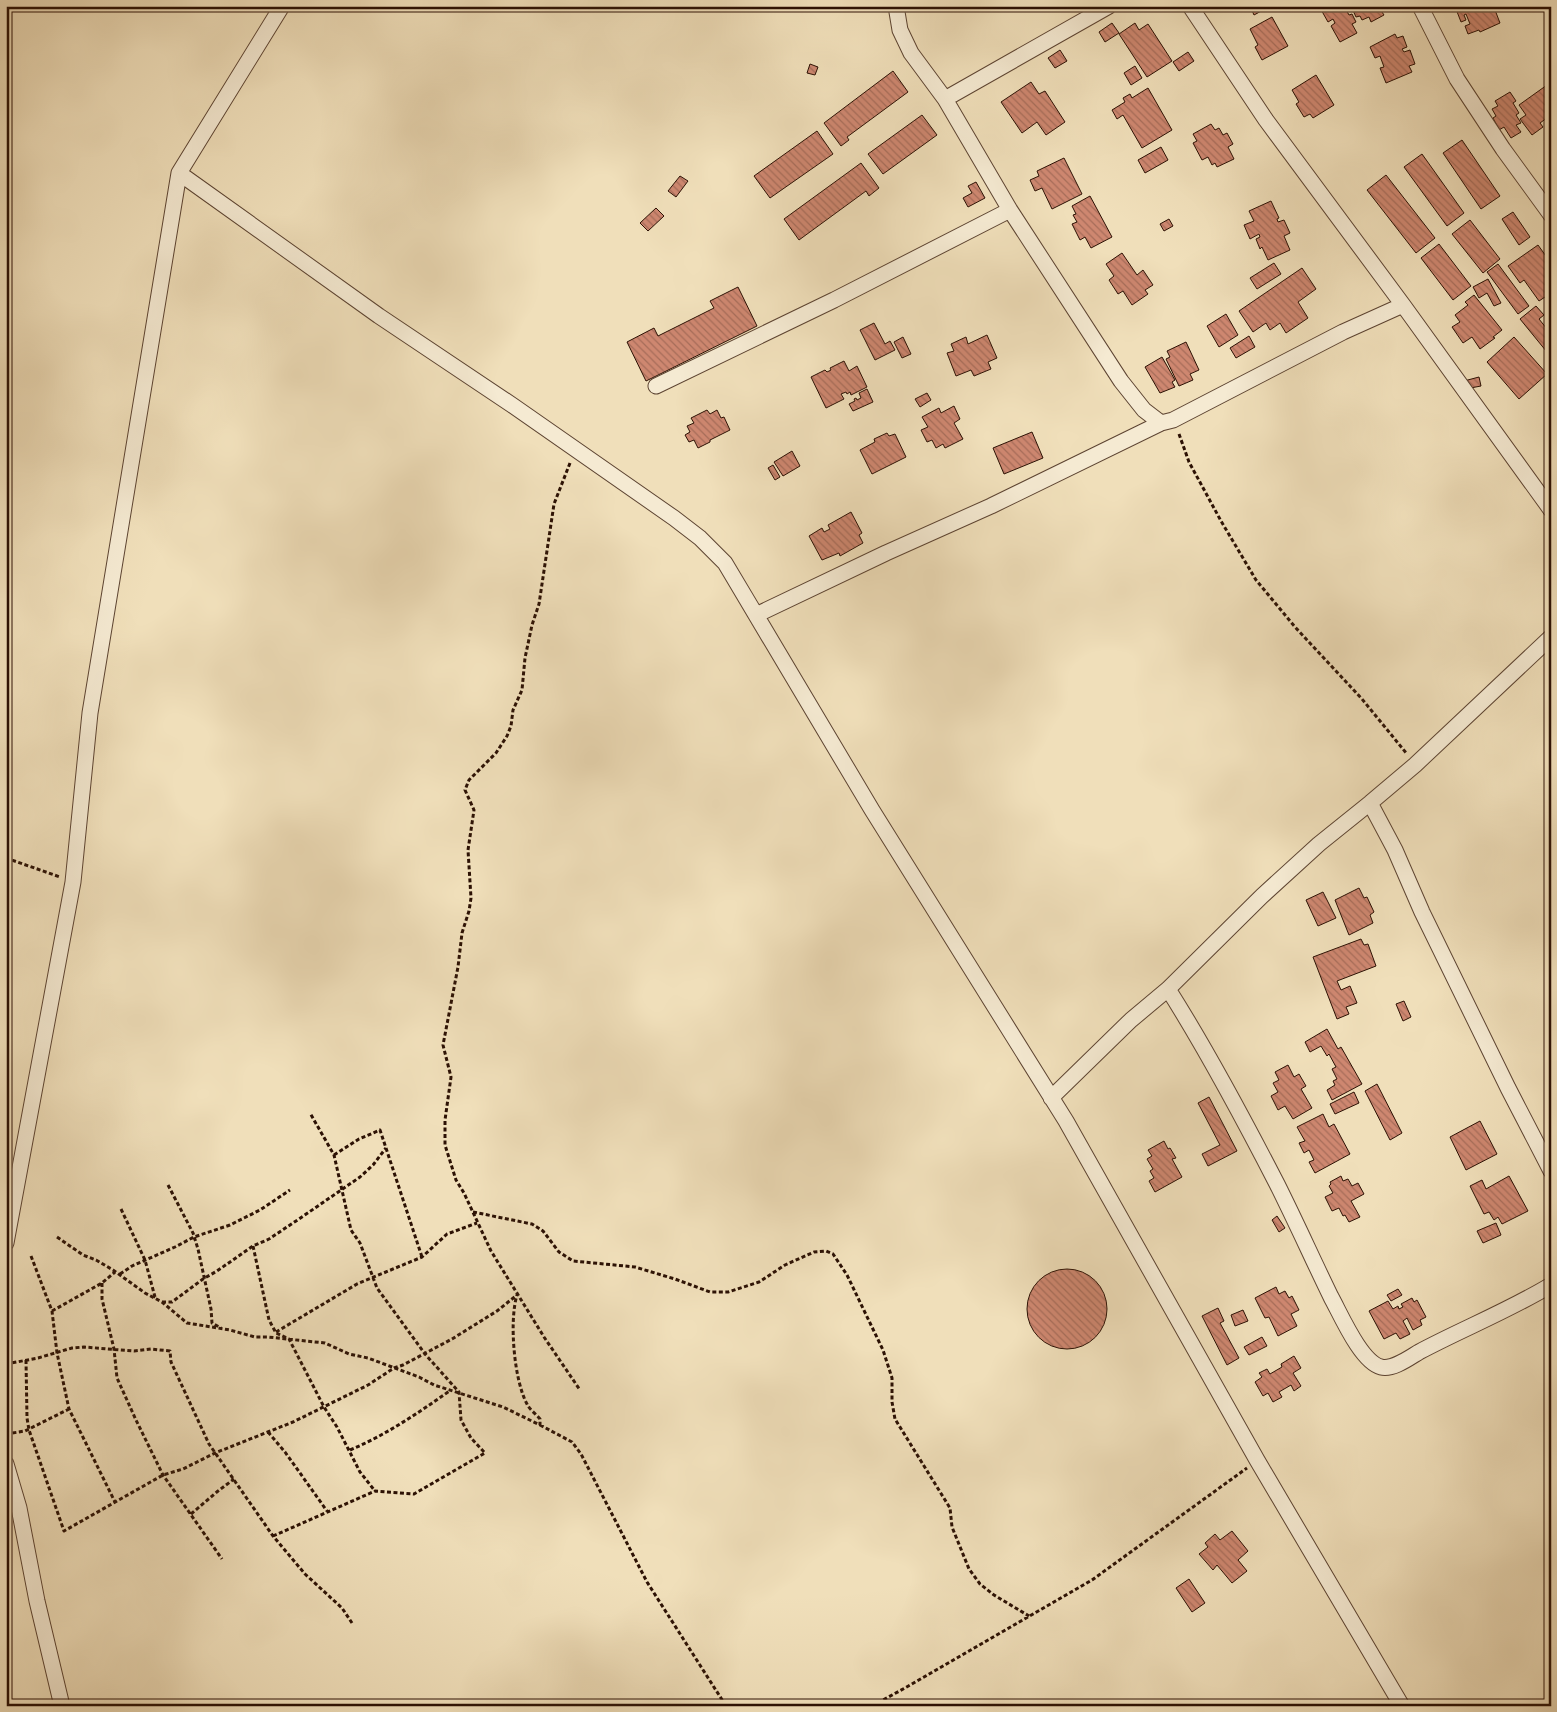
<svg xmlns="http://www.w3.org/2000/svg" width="1557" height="1712" font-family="'Sorts Mill Goudy',serif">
<defs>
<pattern id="building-back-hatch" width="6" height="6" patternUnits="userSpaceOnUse" patternTransform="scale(1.25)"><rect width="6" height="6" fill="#ce8770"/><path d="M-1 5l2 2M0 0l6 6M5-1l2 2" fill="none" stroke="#a76d5a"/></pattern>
</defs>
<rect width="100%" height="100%" fill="#f0dfba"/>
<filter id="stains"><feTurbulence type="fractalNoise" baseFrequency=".004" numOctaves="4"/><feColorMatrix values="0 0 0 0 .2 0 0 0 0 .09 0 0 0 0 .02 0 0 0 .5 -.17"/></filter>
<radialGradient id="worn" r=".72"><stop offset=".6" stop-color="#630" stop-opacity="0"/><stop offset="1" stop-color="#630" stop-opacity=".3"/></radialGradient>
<path fill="url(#building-back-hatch)" stroke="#2c1104" d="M1250 6H1263L1265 9 1254 15Z
M1319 6H1344L1349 15 1352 14 1356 22 1352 24 1357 33 1340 42 1331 26 1335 23 1333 19 1328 22Z
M1351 6H1383L1385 10 1382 12 1384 15 1371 22 1369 17 1362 20 1360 16 1356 17Z
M1463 6H1499L1500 8 1495 10 1500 23 1480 32 1479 30 1468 34 1465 26 1470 24 1466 14 1464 15 1466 20 1461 22 1456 9Z
M1272 17 1288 46 1262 60 1255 47 1258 45 1250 29Z
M1112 23 1119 33 1105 42 1099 32Z
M1135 23 1139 30 1148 24 1172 61 1147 77 1119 34Z
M1395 34 1397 38 1403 36 1407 47 1402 49 1404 52 1410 50 1415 64 1409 66 1412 72 1386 83 1380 68 1384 67 1380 56 1375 58 1370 47Z
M1060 50 1067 61 1055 68 1048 58Z
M1188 52 1194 61 1179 71 1173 62Z
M810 64 818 67 815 75 807 73Z
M1135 66 1142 78 1131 85 1124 73Z
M893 71 908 92 847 137 849 140 841 146 824 123Z
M1316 75 1334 105 1313 118 1310 114 1304 117 1296 104 1299 102 1292 90Z
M1031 82 1039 94 1045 91 1065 122 1046 135 1037 122 1022 133 1001 102Z
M1547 85 1551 90V115L1540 123 1543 127 1532 135 1520 119 1526 115 1519 105Z
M1148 88 1172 130 1142 148 1123 115 1117 119 1112 110 1125 102 1123 98 1130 94 1132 98Z
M1510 92 1516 101 1513 103 1519 113 1516 115 1521 123 1516 125 1521 132 1511 138 1504 127 1499 130 1493 118 1496 116 1492 109 1498 106 1495 101Z
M922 115 937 135 883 174 868 154Z
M1211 124 1215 130 1219 128 1223 135 1227 133 1233 144 1228 147 1234 159 1217 167 1215 163 1212 165 1208 157 1202 160 1193 143 1197 141 1193 134Z
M817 131 833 154 770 198 754 176Z
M1462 140 1500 196 1481 209 1443 153Z
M1161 147 1168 160 1145 173 1138 160Z
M1422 154 1464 213 1447 226 1404 167Z
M1064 158 1082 194 1052 209 1042 188 1035 191 1030 180 1039 176 1037 171Z
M861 163 879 188 869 196 866 191 799 240 784 219Z
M1386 175 1435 238 1416 253 1367 190Z
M680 176 688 181 676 197 668 191Z
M976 182 985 198 968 207 963 198 972 193 968 186Z
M1090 196 1112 237 1091 248 1085 237 1080 240 1072 224 1077 222 1073 215 1076 214 1072 206Z
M1271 201 1279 218 1277 219 1278 222 1284 220 1290 233 1284 236 1290 250 1268 260 1262 247 1260 249 1256 239 1260 237 1259 234 1250 239 1244 225 1254 221 1249 211Z
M656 208 664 216 648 231 640 223Z
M1513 212 1530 237 1519 245 1502 219Z
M1169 219 1173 226 1164 231 1160 224Z
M1470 220 1500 259 1483 273 1452 234Z
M1439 244 1471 286 1453 300 1421 258Z
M1538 245 1551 263V293L1539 301 1524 280 1520 283 1508 266Z
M1122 253 1137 275 1143 270 1153 285 1145 290 1148 294 1132 305 1123 291 1118 294 1109 280 1114 276 1106 264Z
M1274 263 1281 274 1257 289 1250 278Z
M1498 264 1529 306 1518 314 1487 272Z
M1302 268 1316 289 1298 302 1308 318 1286 333 1280 323 1270 330 1266 323 1253 332 1239 311Z
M1488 279 1501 303 1494 306 1487 293 1479 298 1473 287Z
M738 287 757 326 646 381 627 342 654 328 658 336 714 308 710 301Z
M1474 295 1502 330 1493 337 1495 338 1480 349 1472 337 1463 343 1452 327 1460 322 1455 315 1468 305 1465 302Z
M1536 306 1544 315 1539 319 1551 334V357L1520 319Z
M1226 314 1238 335 1219 347 1207 326Z
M874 323 885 344 890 341 895 350 875 360 860 330Z
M987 335 997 358 988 362 991 369 974 376 971 370 956 376 947 353 954 351 951 344 966 337 968 344Z
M1249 336 1255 347 1236 358 1230 348Z
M903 337 911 354 902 358 894 342Z
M1514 337 1547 374 1519 399 1487 362Z
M1186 342 1199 370 1190 374 1193 380 1179 386 1166 359 1170 357 1167 351Z
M1162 357 1175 380 1172 382 1175 387 1160 393 1145 367Z
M844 361 849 371 857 366 867 387 851 395 850 392 847 394 846 392 841 394 844 399 826 408 811 377 825 370 827 372 831 370 830 368Z
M1479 377 1481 386 1465 389 1464 381Z
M867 389 873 402 853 411 849 404 855 401 854 399 856 398 857 400 861 398 859 393Z
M927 393 931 400 920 407 915 399Z
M954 406 960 419 954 423 963 439 945 448 943 444 936 448 932 440 927 442 921 430 928 427 922 417 939 408 941 413Z
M707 410 710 414 717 410 721 418 724 417 730 430 710 440V442L698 448 694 440 689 442 685 435 690 432 687 426 694 423 691 418Z
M1032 432 1043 458 1004 474 993 448Z
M887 433 889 436 895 434 906 457 872 474 860 450 875 442 874 439Z
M792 451 800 466 783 476 774 462Z
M773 465 780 477 775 480 768 468Z
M851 512 862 533 859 535 863 543 840 556 839 553 822 560 809 536 822 528 824 532 830 529 828 525Z
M1359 888 1364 898 1367 897 1374 912 1370 915 1373 923 1349 935 1335 900Z
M1323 892 1336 918 1318 926 1306 900Z
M1361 939 1364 945 1368 944 1376 966 1337 981 1341 990 1350 986 1357 1003 1346 1007 1349 1014 1337 1019 1313 957Z
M1404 1001 1411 1017 1403 1021 1396 1004Z
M1327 1029 1338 1049 1341 1047 1362 1084 1332 1100 1327 1090 1335 1085 1333 1081 1337 1079 1332 1069 1336 1067 1329 1054 1327 1056 1321 1046 1310 1052 1305 1042Z
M1288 1065 1294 1077 1299 1074 1306 1086 1301 1089 1312 1108 1293 1119 1285 1106 1278 1110 1271 1096 1278 1092 1273 1083 1279 1080 1275 1072Z
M1377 1084 1402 1133 1390 1140 1365 1091Z
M1354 1092 1359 1103 1335 1114 1330 1104Z
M1209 1097 1237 1151 1208 1166 1202 1154 1220 1145 1198 1103Z
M1323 1114 1329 1127 1334 1124 1350 1154 1315 1173 1309 1162 1314 1160 1309 1150 1304 1153 1299 1143 1305 1141 1297 1127Z
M1480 1121 1497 1154 1466 1170 1450 1137Z
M1164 1141 1168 1149 1170 1148 1176 1158 1172 1159 1182 1177 1155 1192 1149 1181 1154 1178 1150 1171 1153 1169 1147 1159 1152 1156 1148 1150Z
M1341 1176 1343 1181 1348 1179 1352 1186 1358 1183 1364 1194 1351 1201 1360 1217 1349 1222 1345 1215 1343 1216 1339 1208 1332 1211 1325 1197 1333 1193 1329 1186 1331 1184 1330 1182Z
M1509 1176 1528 1211 1502 1224 1498 1217 1494 1220 1489 1212 1484 1214 1470 1186 1482 1180 1486 1189Z
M1277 1216 1285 1228 1279 1232 1272 1220Z
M1496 1223 1501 1235 1483 1243 1477 1231Z
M1027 1309a40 40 0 1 1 80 0a40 40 0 1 1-80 0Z
M1276 1287 1279 1294 1285 1291 1289 1298 1292 1296 1299 1310 1291 1314 1297 1326 1278 1336 1269 1317 1265 1318 1255 1298Z
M1398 1289 1402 1295 1391 1301 1387 1295Z
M1412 1298 1414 1302 1417 1300 1426 1317 1420 1320 1422 1325 1413 1330 1407 1318 1403 1321 1410 1334 1400 1339 1396 1333 1384 1339 1369 1311 1388 1301 1393 1309 1398 1306 1399 1309 1403 1307 1401 1304Z
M1218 1308 1224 1321 1220 1323 1239 1358 1227 1365 1202 1316Z
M1243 1310 1248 1321 1235 1326 1231 1315Z
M1262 1337 1267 1346 1249 1355 1244 1347Z
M1294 1356 1301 1368 1293 1373 1301 1386 1294 1391 1291 1385 1279 1392 1282 1397 1273 1402 1268 1393 1263 1396 1255 1382 1262 1377 1259 1373 1267 1369 1270 1374 1282 1367 1281 1364Z
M1232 1531 1248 1551 1238 1560 1247 1571 1232 1583 1217 1565 1213 1570 1199 1554 1208 1547 1205 1543 1215 1534 1220 1540Z
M1189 1579 1205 1603 1192 1612 1176 1588Z"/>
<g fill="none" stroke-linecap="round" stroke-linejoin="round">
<g stroke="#5d4432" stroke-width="17">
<path id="minor" d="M896 6 900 30 911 53 945 99 1010 210 1121 381 1144 410 1161 423 1173 420 1343 332 1403 305
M1190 6 1266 120 1403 305 1551 510
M1420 6 1457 79 1503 149 1551 215
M945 99 1109 6
M179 173 379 316 512 405 674 518 700 538 725 563 872 810 1066 1121 1257 1460 1402 1706
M656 386 834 300 1010 210
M756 615 886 553 991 506 1161 423
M1370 803 1395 850 1422 912 1508 1088 1551 1171
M1168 989C1208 1052 1243 1118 1277 1184 1296 1222 1313 1260 1331 1297 1341 1315 1361 1362 1381 1367 1393 1370 1409 1358 1419 1352 1462 1329 1508 1311 1551 1285
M1051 1098 1131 1020 1168 989 1262 896 1319 844 1370 803 1415 765 1551 637
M6 1243 73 882 90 713 179 173 282 6
M6 1464 19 1508 37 1601 62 1706"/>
</g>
<path stroke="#2c1104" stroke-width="3" stroke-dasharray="4 2.5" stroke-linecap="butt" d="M1179 434 1189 462 1221 521 1256 580 1295 627 1362 699 1407 754
M570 463 554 504 539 604 532 625 525 658 522 690 513 710 511 726 507 736 496 753 469 780 465 790 474 810 468 850 471 898 469 911 462 933 458 967 443 1045 451 1077 445 1120V1145L456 1180 464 1193 491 1251 544 1337 580 1390
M6 858 60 877
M334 1155 359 1139 380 1130 422 1257
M168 1185 193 1233 198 1249 211 1309 212 1323 221 1328
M121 1209 145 1260 155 1297 157 1298
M473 1212 532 1224 543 1231 559 1252 573 1261 635 1267 675 1279 710 1292H728L759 1282 785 1265 814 1252 826 1251 833 1254 847 1275 883 1350 892 1378V1402L895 1419 950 1508 952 1527 969 1569 980 1584 994 1595 1029 1616
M57 1237 83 1255 96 1260 113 1270 145 1293 162 1302 187 1323 230 1330 255 1337H268L325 1343 349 1354 368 1358 419 1377 434 1385 503 1407 540 1425V1419C536 1414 529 1409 527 1404 514 1380 509 1321 517 1295
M253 1246 269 1320 276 1333 289 1339 324 1407 337 1427 360 1472 375 1491
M31 1256 52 1311 57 1353 69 1409 115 1502
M120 1274 132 1266 175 1247 194 1237 230 1225 260 1210 290 1190
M102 1283V1299L114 1349 117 1378 136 1420 163 1475 222 1559
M162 1302H172L203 1279 217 1271 253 1246 269 1239 299 1219 360 1177 373 1165 386 1148
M52 1311 102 1283 115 1272
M276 1332 357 1284 422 1257 447 1234 477 1223
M26 1360 27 1418 29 1430 64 1531 163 1475 183 1469 215 1453 293 1422 368 1385 394 1368 403 1365 452 1339 497 1311 517 1295
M6 1364 38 1358 72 1348 84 1347 134 1351 151 1349 170 1351 171 1362 209 1444 273 1536 305 1574 342 1608 352 1623
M540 1425 572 1442 581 1454 647 1582 726 1706
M268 1432 285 1452 327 1511
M6 1434 25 1431 69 1409
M350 1450C386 1435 418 1413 451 1390
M191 1514 218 1491 234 1479
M273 1536 375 1491 414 1494 485 1453 471 1438 461 1420 459 1392 425 1354 377 1288 360 1243 351 1230 334 1155 310 1113
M872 1706 905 1688 1092 1580 1247 1468"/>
<use href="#minor" stroke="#f5ead2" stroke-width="15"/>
</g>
<rect width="1557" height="1712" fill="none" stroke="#f0dfba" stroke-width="25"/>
<rect x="8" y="8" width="1542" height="1697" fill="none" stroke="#2c1104" stroke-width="2.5"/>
<rect x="12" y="12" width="1532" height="1687" fill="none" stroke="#2c1104"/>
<rect width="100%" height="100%" filter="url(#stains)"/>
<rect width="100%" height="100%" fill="url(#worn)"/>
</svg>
